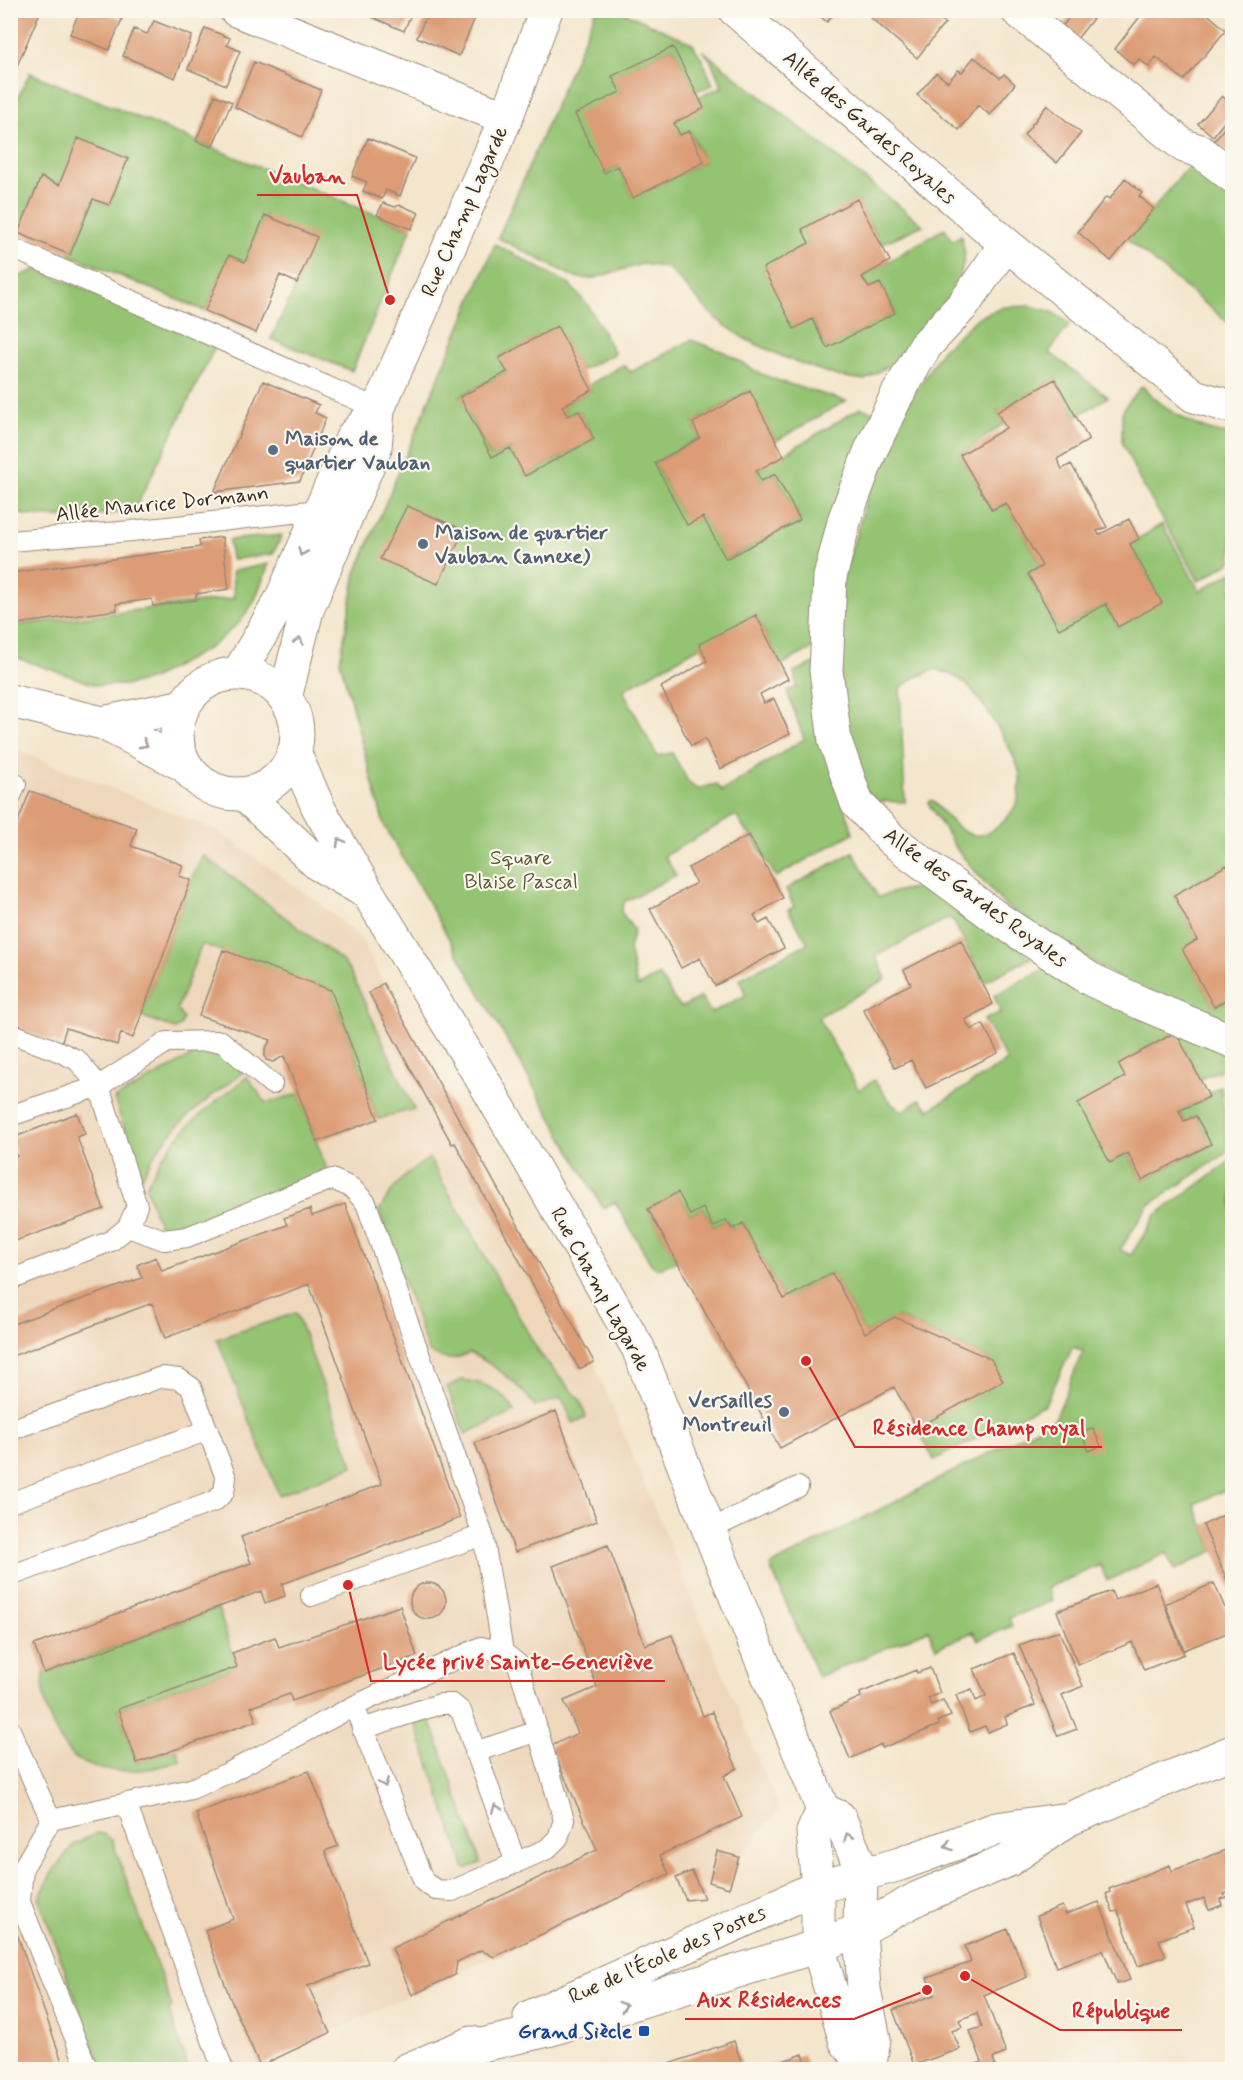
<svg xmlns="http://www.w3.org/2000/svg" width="1243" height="2080" font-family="Mynerve,sans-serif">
<rect width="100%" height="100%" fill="#fbf7ec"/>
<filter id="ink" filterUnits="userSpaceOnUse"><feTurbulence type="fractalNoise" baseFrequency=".0167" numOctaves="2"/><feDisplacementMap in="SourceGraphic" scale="12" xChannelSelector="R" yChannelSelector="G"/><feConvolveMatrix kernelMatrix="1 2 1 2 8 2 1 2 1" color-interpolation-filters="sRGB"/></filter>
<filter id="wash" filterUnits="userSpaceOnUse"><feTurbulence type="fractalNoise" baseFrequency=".008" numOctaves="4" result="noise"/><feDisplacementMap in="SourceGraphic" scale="24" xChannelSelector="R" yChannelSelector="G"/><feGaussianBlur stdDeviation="1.35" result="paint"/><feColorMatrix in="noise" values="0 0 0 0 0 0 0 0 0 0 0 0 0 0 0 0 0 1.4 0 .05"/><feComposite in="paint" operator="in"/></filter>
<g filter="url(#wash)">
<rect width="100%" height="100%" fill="#f4e6cd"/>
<path fill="#eed7bb" d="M10 747 218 831 321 904 362 939 383 983 594 1362 779 1809 739 1857 729 1888 709 1883 700 1887 704 1898 686 1900 676 1878 668 1874 252 2069H11Z"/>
<path fill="#94c372" stroke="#687648" stroke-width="1.5" d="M619 10 692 43 702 59 713 85 695 91 673 47 613 76 620 92 604 173 618 166 633 197 704 162 690 131 680 135 672 123 698 97 722 87 710 59 702 50 923 225 881 244 857 200 802 229 809 243 763 269 812 319 826 348 895 313 880 283 869 288 862 277 945 228 952 241 961 235 965 254 957 291 894 362 865 380 837 376 788 359 745 339 715 318 668 268 642 264 591 279 574 277 498 238 596 11Z
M30 73 411 229 352 371 271 339 297 283 265 215 245 262 229 255 205 311 70 255 93 199 109 205 128 159 79 139 59 185 41 177 18 233 11 232 10 113Z
M1192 162 1232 194V326L1128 240Z
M495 244 569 284 589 307 615 354 581 370 557 327 500 357 507 372 460 396 491 457 510 448 525 476 594 439 579 411 567 416 562 406 592 390 589 385 623 365 631 372 691 340 724 352 759 373 782 382 846 401 776 441 749 391 693 423 700 438 655 463 687 524 703 517 727 559 800 520 775 474 761 481 756 471 860 408 875 412 815 647 781 665 756 615 623 690 657 756 672 753 689 783 697 789 716 784 722 791 804 739 787 691 797 687 794 672 817 662 828 754 853 833 776 877 750 833H747L738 818 734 816 664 856 676 875 624 902 621 912 634 930 629 949 637 987 659 975 677 1004 682 1007 701 997 711 1013 746 995 739 979 808 943 788 910 794 907 786 889 853 852 878 897C898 890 919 886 941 886L1031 958 984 982 953 920 948 918 876 956 886 979 818 1017 859 1090 874 1080 893 1105 903 1111 920 1099 929 1110 1007 1061 984 1020 1001 1012 994 995 1048 967 1232 1051V1065L1200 1079 1175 1032 1119 1064 1125 1077 1110 1162 1128 1153 1142 1180 1211 1145 1196 1116 1184 1121 1179 1111 1209 1097 1208 1094 1221 1086 1228 1152 1148 1206 1120 1250 1131 1255 1156 1215 1232 1160V1487L1194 1504 1214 1551 1175 1570 1166 1553 1107 1581 1100 1565 1047 1588 1052 1601 1009 1618 1012 1626 978 1640 973 1632 936 1648 928 1630 818 1677 770 1566 1055 1419 1083 1351 1073 1347 1045 1404 934 1460 917 1428 991 1359 896 1317 865 1333 832 1273 784 1299 743 1223 732 1229 726 1220 713 1227 703 1208 690 1215 678 1193 648 1209 677 1261 658 1269 651 1264 615 1202 603 1208 384 825 340 661 356 573Z
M37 269 216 345 134 511C94 515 50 522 11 512V280Z
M1031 306 1052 312 1070 324 1049 352 1108 397 1076 417 1055 379 997 412 1004 424 960 455 992 510 1006 503 1042 566 1028 575 1059 629 1106 604 1118 627 1161 602 1130 544 1162 524 1200 591 1232 572V874L1227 865 1174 895 1197 940 1183 949 1214 1006 1232 996V1029L1128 984 1004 905 958 851 928 803 932 800C942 811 952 825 965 832 986 844 1011 818 1018 800 1020 794 1020 784 1020 777 1019 757 978 692 961 680 954 675 944 672 936 669L916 677 900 688 905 802 876 801 855 779 840 691 841 586 883 443 942 350 979 317 1004 307Z
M1142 386C1164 409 1199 433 1232 434V561L1199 581 1139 479 1122 442V413L1126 405Z
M282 535 273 554 231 560 229 540Z
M269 564 254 602 240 622 211 647 152 679 128 685H96L11 656V626L234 598 232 571Z
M203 855 341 960 350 971 414 1109 378 1119 331 990 202 944 177 1009 183 1019 181 1025 175 1029 141 1016 191 880Z
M197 1053C220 1054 226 1057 243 1072 205 1101 161 1132 142 1178L114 1099Z
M247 1077 266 1103 299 1094 327 1170 172 1231 160 1228 146 1188C164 1141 209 1106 247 1077Z
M429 1158 540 1354 581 1401 586 1417 573 1423 562 1398 535 1406C519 1384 494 1364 470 1353 454 1360 443 1362 428 1351L379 1211C394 1184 404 1175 429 1158Z
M296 1313 353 1466 279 1495 217 1339Z
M462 1380C485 1382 504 1391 515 1412L465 1434 447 1387Z
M218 1608 237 1667 118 1709 137 1763 177 1749 180 1761C150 1771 105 1778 77 1759 66 1752 59 1738 53 1726 44 1708 42 1692 44 1673Z
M429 1717 481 1863 465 1869 415 1723Z
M96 1833 104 1834 112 1840 172 2007 169 2010 188 2069H101L39 1899 51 1874 73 1845Z"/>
<g id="blocks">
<path fill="#dc9c74" d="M10 10H41L16 68 10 65Z
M80 10H108L107 13 122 19 109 50 70 34Z
M356 10H413L404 31Z
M429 10 478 11 459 56 417 37Z
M812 10H836L827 22Z
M875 10H930L945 23 917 58 870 17Z
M1074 10H1089L1095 16 1077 39 1062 27Z
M1145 10H1203L1226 30 1184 80 1156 57 1149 67 1139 59 1133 65 1115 49Z
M154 21 192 36 175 78 123 56 134 29 147 34Z
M205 28 230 38 227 45 240 51 226 85 188 69Z
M673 47 704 108 674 123 680 135 689 131 704 162 633 198 618 166 604 173 575 114 620 92 612 76Z
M974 57 1000 78 1004 74 1015 84 990 115 978 105 959 130 917 95 936 73 948 82 958 70 962 72Z
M254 62 321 90 302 137 235 107Z
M215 95 232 102 212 147 196 141Z
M1222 96 1232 105V112L1213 136 1198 124Z
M1047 105 1081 133 1057 163 1024 135Z
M1226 126 1232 132 1231 155 1214 141Z
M78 138 128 159 109 205 93 199 70 255 18 233 41 177 59 185Z
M368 138 415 158 400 196 386 190 382 199 363 191 367 182 352 176Z
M1125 178 1142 193 1139 196 1154 209 1111 261 1078 232 1106 197 1110 199Z
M857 199 890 261 862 277 869 288 880 283 895 313 827 348 812 319 794 329 763 268 809 243 802 229Z
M383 203 395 207 400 205 419 213 411 229 377 215Z
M265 215 317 237 297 283 280 275 256 333 205 311 229 255 245 262Z
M557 326 592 390 562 406 567 416 579 411 594 439 525 476 510 448 492 457 460 397 507 372 499 358Z
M1055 379 1089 440 1057 459 1062 469 1071 464 1107 527 1097 531 1099 535 1129 519 1139 539 1130 544 1162 603 1118 627 1106 604 1059 629 1028 574 1042 566 1006 503 992 510 960 455 1006 428 997 412Z
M263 381 319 405 315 413 326 418 300 481 214 492Z
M750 391 784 456 756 471 761 481 775 474 800 520 726 559 703 517 687 525 655 463 700 438 693 423Z
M407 506 464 530 438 584 380 559Z
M222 537 229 589 196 594V600L153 606 152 599 116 604 117 610 10 625V573L200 547 199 540Z
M756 615 788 679 760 694 764 703 774 699 790 734 720 769 705 739 691 746 661 687 707 661 699 644Z
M30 791 137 828 131 846 183 865 179 876 191 880 133 1038 121 1033 117 1045 66 1028 61 1044 10 1026V842Z
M749 835 783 898 754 915 759 924 768 919 784 948 715 986 700 958 681 968 650 909 696 883 688 868Z
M1227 865 1232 874V996L1214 1007 1182 949 1197 940 1174 895Z
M961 940 993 1004 965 1020 971 1030 983 1024 998 1053 926 1088 911 1060 895 1068 863 1009 911 984 904 970Z
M223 950 331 990 378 1119 317 1142 284 1056 273 1062 266 1060 265 1057V1049L271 1040 199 1016Z
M383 983 552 1286 594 1362 579 1369 455 1143 452 1144 369 993Z
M1176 1032 1209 1097 1179 1111 1184 1121 1196 1116 1211 1144 1142 1180 1128 1153 1110 1163 1078 1103 1125 1077 1118 1064Z
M77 1113 85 1134 77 1137 104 1209 10 1243V1159L17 1156 10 1139Z
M678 1192 690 1215 703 1208 713 1227 726 1220 732 1229 743 1223 784 1299 832 1273 865 1333 895 1317 991 1359 1003 1381 917 1428 894 1387 780 1448 648 1209Z
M345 1204 460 1518 282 1584 285 1596 265 1603 261 1591 44 1673 34 1645 251 1563 241 1537 382 1484 309 1284 165 1338 152 1303 10 1357V1325L142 1278 137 1265 156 1257 162 1271 287 1225 284 1218 310 1209 312 1216Z
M556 1411 597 1521 515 1552 475 1443Z
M1093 1428 1101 1446 1089 1451 1081 1433Z
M1232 1511V1592L1203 1525Z
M608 1545 645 1645 672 1635 703 1716 712 1712 737 1768 724 1776 742 1817 660 1855 669 1874 494 1957 481 1950 457 1962 455 1975 412 1995 392 1948 597 1850 551 1746 578 1733 564 1701 597 1687 553 1566Z
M1156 1583 1184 1654 1144 1670 1132 1642 1078 1665 1057 1611 1111 1591 1115 1600Z
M1214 1583 1232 1624V1631L1184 1650 1165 1604Z
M410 1601a18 18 0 1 1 36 0a18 18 0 1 1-36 0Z
M400 1606 417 1656 292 1701 290 1694 251 1707 256 1721 137 1763 118 1709 237 1667 232 1653 275 1637 279 1647Z
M1059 1631 1083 1686 1062 1695 1077 1729 1058 1736 1019 1645Z
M1014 1653 1035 1705 1005 1717 1007 1724 988 1732 985 1726 970 1732 956 1695 972 1689 976 1701 986 1696 974 1669Z
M930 1668 940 1693 928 1698 931 1705 943 1700 951 1716 938 1721 939 1725 882 1748 881 1744 850 1759 830 1711 861 1697 860 1693 916 1670 917 1673Z
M309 1771 338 1846 325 1851 368 1963 308 1986 330 2033 260 2066 230 1998 205 1930 233 1919 196 1813Z
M1228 1849 1232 1860V1891L1224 1894 1226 1897 1220 1899 1222 1905 1209 1910 1204 1898 1186 1905 1194 1927 1159 1940 1166 1956 1138 1966 1118 1911 1113 1912 1106 1894 1110 1892 1109 1889 1170 1865 1172 1871Z
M717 1851 739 1857 729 1888 709 1882Z
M692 1871 704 1898 686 1900 676 1878Z
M1099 1902 1130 1980 1117 1984 1103 1950 1056 1967 1037 1916 1062 1906 1066 1914Z
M10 1917H11L65 2070H10Z
M1008 1929 1027 1977 984 1995 1006 2053 993 2058 997 2070H962L982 2062 970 2031 982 2027 977 2013 959 2020 962 2027 952 2031 960 2049 914 2065 893 2010 934 1995 927 1978 971 1962 965 1946Z
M734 2041 744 2070H655V2069Z
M803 2054 808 2070H761V2069Z"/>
</g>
</g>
<g filter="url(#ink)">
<use href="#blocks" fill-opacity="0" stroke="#988876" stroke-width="1.5"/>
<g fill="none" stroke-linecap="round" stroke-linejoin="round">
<g stroke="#988876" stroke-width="22">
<path id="service" d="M10 247 378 409
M10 541 132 531 310 511 326 518
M10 798 16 784
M10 1033 58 1051 77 1060 99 1086 137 1206 128 1227 111 1241 10 1280
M10 1116 99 1086 167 1042 221 1041 272 1084
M128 1227 164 1240 187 1237 332 1179 352 1188 366 1203 483 1535 503 1652
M10 1430 162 1377 179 1379 191 1387 226 1478 224 1492 215 1501 10 1576
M10 1503 208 1430
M709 1530 798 1487
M311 1596 483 1535
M362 1729 440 1704H452L461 1711 516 1863
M10 1730 51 1820 191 1789 228 1773 354 1706 481 1647 503 1652 518 1664 564 1820 558 1838 547 1849 452 1891 436 1890 424 1882 354 1706
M475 1752 538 1731
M126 1803 223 2070
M51 1820 23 1868 20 1902 88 2070"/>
</g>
<g stroke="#988876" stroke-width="35">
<path id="minor" d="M236 10 506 118
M735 10 1006 244 1194 396 1232 407
M1017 10 1184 146 1200 151 1232 176
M1006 244 964 304 926 345 897 395 870 452 845 518 830 577 827 651 826 670 835 741 857 803 892 840 997 918 1090 979 1141 1003 1232 1041"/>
</g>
<g stroke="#988876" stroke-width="35">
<path id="tertiary" d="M860 1930 864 1989 874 2039 869 2070
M818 1946 846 2042 867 2070"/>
</g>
<g stroke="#988876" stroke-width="35">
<path id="secondary" d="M238 674 281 600 353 436 378 409
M177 734a60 60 0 1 1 120 0a60 60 0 1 1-120 0Z
M285 698 307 610 375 448 378 409 506 118 546 10
M10 701 103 723 184 765
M103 723 184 706
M294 752 319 809 368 893 487 1087 638 1348 716 1548 823 1810 839 1817 857 1859 861 1874 860 1930
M244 794 318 864 368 893
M818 1946V1887L813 1832 823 1810
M530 2017 818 1887 900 1864 996 1829 1061 1820
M451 2052 548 2030 818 1946 860 1930 918 1898 1009 1860 1069 1819 1232 1752
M407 2070 472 2043"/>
</g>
<use href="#service" stroke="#fff" stroke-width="20"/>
<use href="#minor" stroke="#fff" stroke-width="33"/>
<use href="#tertiary" stroke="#fff" stroke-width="33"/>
<use href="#secondary" stroke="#fff" stroke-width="33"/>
</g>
<defs><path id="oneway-chevron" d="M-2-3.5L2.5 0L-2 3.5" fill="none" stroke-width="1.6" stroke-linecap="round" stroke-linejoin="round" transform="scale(1.5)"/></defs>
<g stroke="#a79f9a">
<use href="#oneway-chevron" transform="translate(302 552) rotate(114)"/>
<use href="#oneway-chevron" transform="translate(299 641) rotate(-76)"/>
<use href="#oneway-chevron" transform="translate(144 744) rotate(28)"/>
<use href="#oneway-chevron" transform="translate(340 842) rotate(-120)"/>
<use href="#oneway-chevron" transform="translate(384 1783) rotate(68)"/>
<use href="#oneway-chevron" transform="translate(496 1808) rotate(-110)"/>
<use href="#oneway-chevron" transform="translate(848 1837) rotate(-113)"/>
<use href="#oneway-chevron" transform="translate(948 1846) rotate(161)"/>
<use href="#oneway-chevron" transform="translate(623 2006) rotate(-18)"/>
</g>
</g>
<g fill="#5c6f8a" stroke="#fbf7ec" stroke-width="2">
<circle cx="273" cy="450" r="6"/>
<circle cx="423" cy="544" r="6"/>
<circle cx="784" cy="1412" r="6"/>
</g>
<rect fill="#1a4fb4" stroke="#fbf7ec" stroke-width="2" x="638" y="2025" width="12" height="12" rx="3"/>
<g text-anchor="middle" stroke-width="4.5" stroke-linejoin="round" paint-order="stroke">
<g font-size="21" fill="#3b2a1e" stroke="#fbf7ec">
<text transform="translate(870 127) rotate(41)" y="7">Allée des Gardes Royales</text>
<text transform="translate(464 211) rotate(-66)" y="7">Rue Champ Lagarde</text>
<text transform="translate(162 503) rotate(-6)" y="7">Allée Maurice Dormann</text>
<text transform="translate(976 897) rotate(36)" y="7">Allée des Gardes Royales</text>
<text transform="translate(601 1289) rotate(61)" y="7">Rue Champ Lagarde</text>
<text transform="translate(667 1954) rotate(-24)" y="7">Rue de l'École des Postes</text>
</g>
<g font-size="21" font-weight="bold" fill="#4e5e75" stroke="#fbf7ec" text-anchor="start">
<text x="285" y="445">Maison de<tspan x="285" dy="24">quartier Vauban</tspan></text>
<text x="435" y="539">Maison de quartier<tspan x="435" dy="24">Vauban (annexe)</tspan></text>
<text x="772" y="1407" text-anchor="end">Versailles<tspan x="772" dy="24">Montreuil</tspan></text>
</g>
<g font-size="21" fill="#565837" stroke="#fbf7ec">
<text x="521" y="864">Square<tspan x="521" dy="24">Blaise Pascal</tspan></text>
</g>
<g font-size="21" font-weight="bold" fill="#164399" stroke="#fbf7ec" text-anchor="end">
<text x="632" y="2038">Grand Siècle</text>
</g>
</g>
<path fill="none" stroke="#d62828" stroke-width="2" d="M390 300L357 195H257M806 1361L855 1447H1102M348 1585L371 1681H665M927 1990L854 2019H685M965 1976L1060 2030H1182"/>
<g fill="#d62828" stroke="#fbf7ec" stroke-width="2">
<circle cx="390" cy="300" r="6"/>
<circle cx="806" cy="1361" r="6"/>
<circle cx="348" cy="1585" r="6"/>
<circle cx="927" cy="1990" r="6"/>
<circle cx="965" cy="1976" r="6"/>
</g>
<g font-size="22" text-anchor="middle" font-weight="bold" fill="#d62828" stroke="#fbf7ec" stroke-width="4.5" stroke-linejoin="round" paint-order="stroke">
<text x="307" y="183">Vauban</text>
<text x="979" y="1435">Résidence Champ royal</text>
<text x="518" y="1669">Lycée privé Sainte-Geneviève</text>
<text x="769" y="2007">Aux Résidences</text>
<text x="1121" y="2018">République</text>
</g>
<rect width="1243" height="2080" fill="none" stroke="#fbf7ec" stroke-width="36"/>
</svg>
